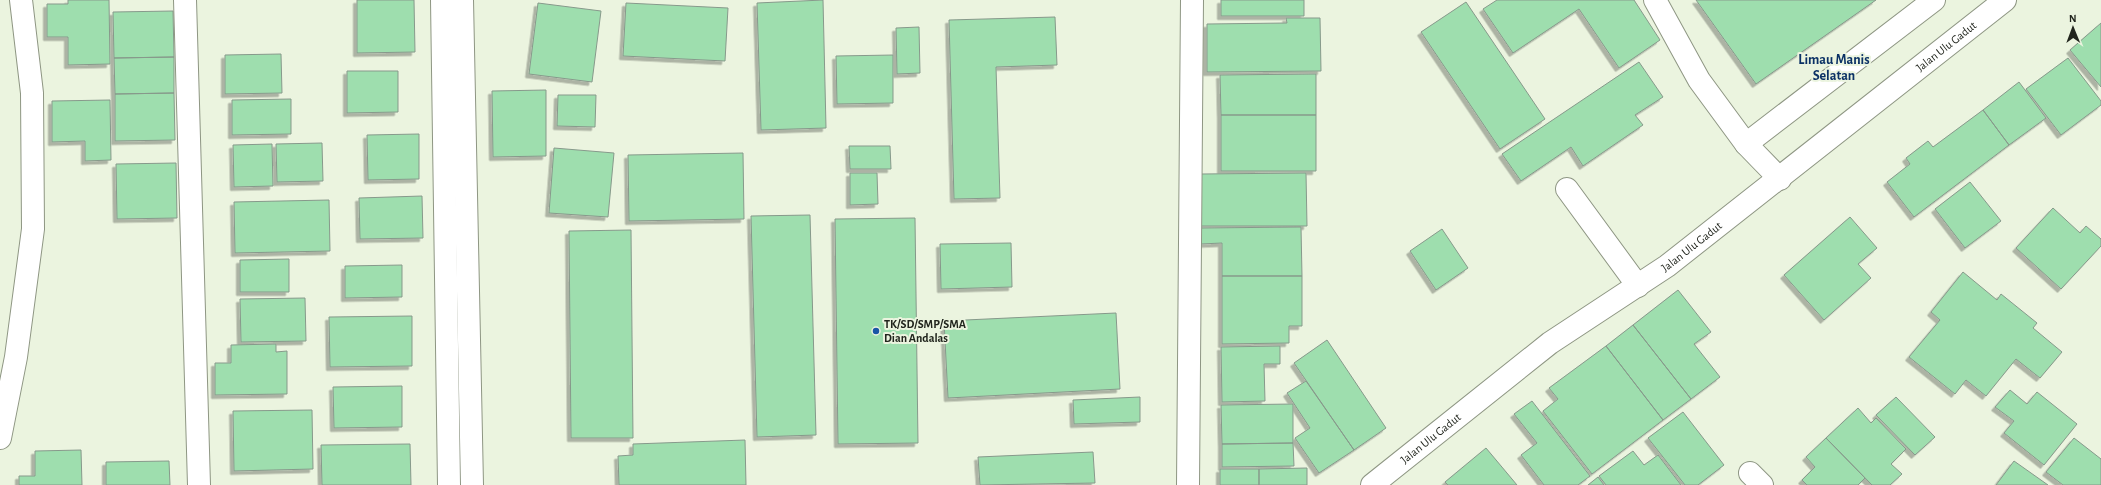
<svg xmlns="http://www.w3.org/2000/svg" width="2101" height="485" font-family="'Alegreya Sans',sans-serif">
<defs>
<filter id="shadow"><feDropShadow dx="-3.5" dy="3.5" stdDeviation="0" flood-color="#0004"/></filter>
</defs>
<rect width="100%" height="100%" fill="#ebf4df"/>
<path fill="#9edeae" stroke="#87998b" filter="url(#shadow)" d="M68 0H109L110 64 68 65V37H47V4H68Z
M357 0H414L415 52 357 53Z
M823 0 826 128 761 130 757 3Z
M1221 0H1304V16H1221Z
M1497 0H1634L1660 40 1619 68 1579 9 1513 53 1483 9Z
M1696 0H1876L1756 84Z
M1466 2 1545 119 1500 149 1421 32Z
M538 3 601 11 592 82 529 74Z
M626 3 728 8 725 61 623 56Z
M173 11 174 57 114 58 113 12Z
M1055 17 1057 65 996 67 1000 198 954 199 949 20Z
M1286 18H1320L1321 71 1207 72V24L1287 23Z
M2101 23V87L2070 50Z
M919 27 920 73 897 74 896 28Z
M281 54 282 93 225 94V55Z
M893 55V103L837 104 836 56Z
M174 57V93L115 94 114 58Z
M2068 58 2101 101V105L2061 135 2026 89Z
M1639 62 1663 97 1635 115 1643 125 1583 166 1571 147 1521 181 1502 154Z
M347 71H398V112L347 113Z
M1316 74V115H1221L1220 75Z
M2019 82 2046 118 2009 145 1983 110Z
M546 90V156L493 157 492 91Z
M174 93 175 140 115 141V94Z
M558 95H596L595 127 557 126Z
M291 99V134L232 135V100Z
M110 100 111 160 85 161V141L52 142V101Z
M1983 110 2009 145 1914 217 1887 182 1910 164 1906 158 1928 141 1933 147Z
M1221 115H1316V171H1221Z
M419 134V179L368 180 367 135Z
M322 143 323 181 277 182 276 144Z
M272 144 273 186 234 187 233 145Z
M849 146H890L891 169H850Z
M554 148 614 153 608 217 549 213Z
M743 153 744 219 629 221 628 155Z
M176 163 177 218 117 219 116 164Z
M850 173H877L878 204 850 205Z
M1306 173 1307 226H1201V174Z
M1970 182 2001 221 1965 248 1935 209Z
M422 196 423 238 360 239 359 198Z
M329 200 330 251 235 253 234 202Z
M2053 208 2080 233 2086 226 2101 239V246L2061 289 2016 248Z
M810 215 816 435 757 437 751 216Z
M1850 217 1877 248 1858 264 1871 278 1824 320 1784 275Z
M915 218 918 443 838 444 835 219Z
M1301 227 1302 276H1222V243L1201 244V228Z
M1442 229 1468 268 1436 290 1410 251Z
M631 230 633 438H571L569 231Z
M1011 243 1012 287 941 289 940 244Z
M289 259V292H240V260Z
M402 265V297L345 298V266Z
M1963 272 1997 300 2001 294 2037 323 2033 328 2062 352 2040 378 2016 359 1986 396 1966 380 1955 394 1909 357 1940 320 1931 312Z
M1222 276H1302V326H1289V343L1222 344Z
M1678 290 1711 332 1694 344 1720 377 1691 399 1633 325Z
M305 298 306 341 241 342 240 299Z
M1116 313 1120 389 948 398 944 321Z
M412 316V366L330 367 329 317Z
M1633 325 1691 399 1663 420 1606 346Z
M1327 340 1386 428 1354 450 1294 363Z
M276 344V352L287 351V394L215 395V363H231V345Z
M1280 346V364H1264L1265 401 1222 402 1221 347Z
M1606 346 1663 420 1592 474 1543 411 1558 399 1549 388Z
M1306 381 1354 450 1319 473 1295 438 1310 428 1287 393Z
M402 386V427L334 428 333 387Z
M2010 390 2027 404 2037 392 2077 424 2044 465 2004 433 2014 421 1995 407Z
M1140 397V422L1074 424 1073 400Z
M1896 397 1935 437 1915 455 1876 415Z
M1532 401 1590 476 1578 485H1544L1521 455 1537 443 1514 414Z
M1293 404V443L1222 444 1221 405Z
M1858 408 1871 423 1876 418 1906 449 1891 464 1902 474 1890 485H1872L1826 438Z
M312 410 313 469 234 471 233 411Z
M1683 412 1724 465 1698 485H1685L1648 438Z
M1826 438 1865 478 1858 485H1807L1802 480 1815 467 1806 457Z
M2074 438 2101 459V485H2063L2046 472Z
M745 440 746 485H619L618 456 633 455V444Z
M1293 443 1294 466 1222 467V444Z
M410 444 411 485H322L321 445Z
M1486 448 1517 485H1448L1445 482Z
M81 450 82 485H19V476H35V451Z
M1633 451 1644 465 1658 455 1681 485H1606L1599 476Z
M1093 452 1095 483 980 485 978 457Z
M169 461 170 485H106V462Z
M2014 461 2048 485H1996Z
M1307 468V485H1259V469Z
M1220 469H1259V485H1220Z
M1598 477 1604 485H1588Z"/>
<g fill="none" stroke-linecap="round" stroke-linejoin="round">
<g stroke="#8e9683" stroke-width="24">
<g id="minor">
<path d="M185 0 199 485"/>
<path d="M442 0 449 485"/>
<path d="M462 0 472 485"/>
<path d="M1655 0 1699 80 1746 144 1780 179"/>
<path d="M1746 144 1934 0"/>
<path d="M1567 189 1638 286"/>
<path d="M0 438 16 357 33 229 32 93 21 0"/>
<path d="M1750 473 1762 485"/>
<path d="M1188 485 1192 0"/>
<path id="s1" d="M1372 485 1550 343 1667 266 2005 0"/>
</g>
</g>
<use href="#minor" stroke="#fff" stroke-width="22"/>
</g>
<circle fill="#1955a6" stroke="#ebf4df" stroke-width="1.5" cx="876" cy="331" r="4"/>
<g text-anchor="middle" stroke-width="4" stroke-linejoin="round" paint-order="stroke">
<g font-size="12" fill="#21251d" stroke="#ebf4df">
<text dy="4" stroke="none"><textPath href="#s1" startOffset="723">Jalan Ulu Gadut</textPath></text>
<text dy="4" stroke="none"><textPath href="#s1" startOffset="399">Jalan Ulu Gadut</textPath></text>
<text dy="4" stroke="none"><textPath href="#s1" startOffset="75">Jalan Ulu Gadut</textPath></text>
</g>
<g font-size="12" font-weight="bold" fill="#21251d" stroke="#ebf4df" text-anchor="start">
<text x="884" y="328">TK/SD/SMP/SMA<tspan x="884" dy="14">Dian Andalas</tspan></text>
</g>
<g font-size="14" font-weight="bold" fill="#0b3165" stroke="#ebf4df">
<text x="1834" y="64">Limau Manis<tspan x="1834" dy="16">Selatan</tspan></text>
</g>
</g>
<g transform="translate(2073 28) rotate(359)" stroke="#ebf4df" stroke-width="3" paint-order="stroke">
<path d="M0-3L7 15L0 10L-7 15Z" fill="#21251d"/>
<text y="-6" font-size="11" font-weight="bold" text-anchor="middle" fill="#21251d">N</text>
</g>
</svg>
